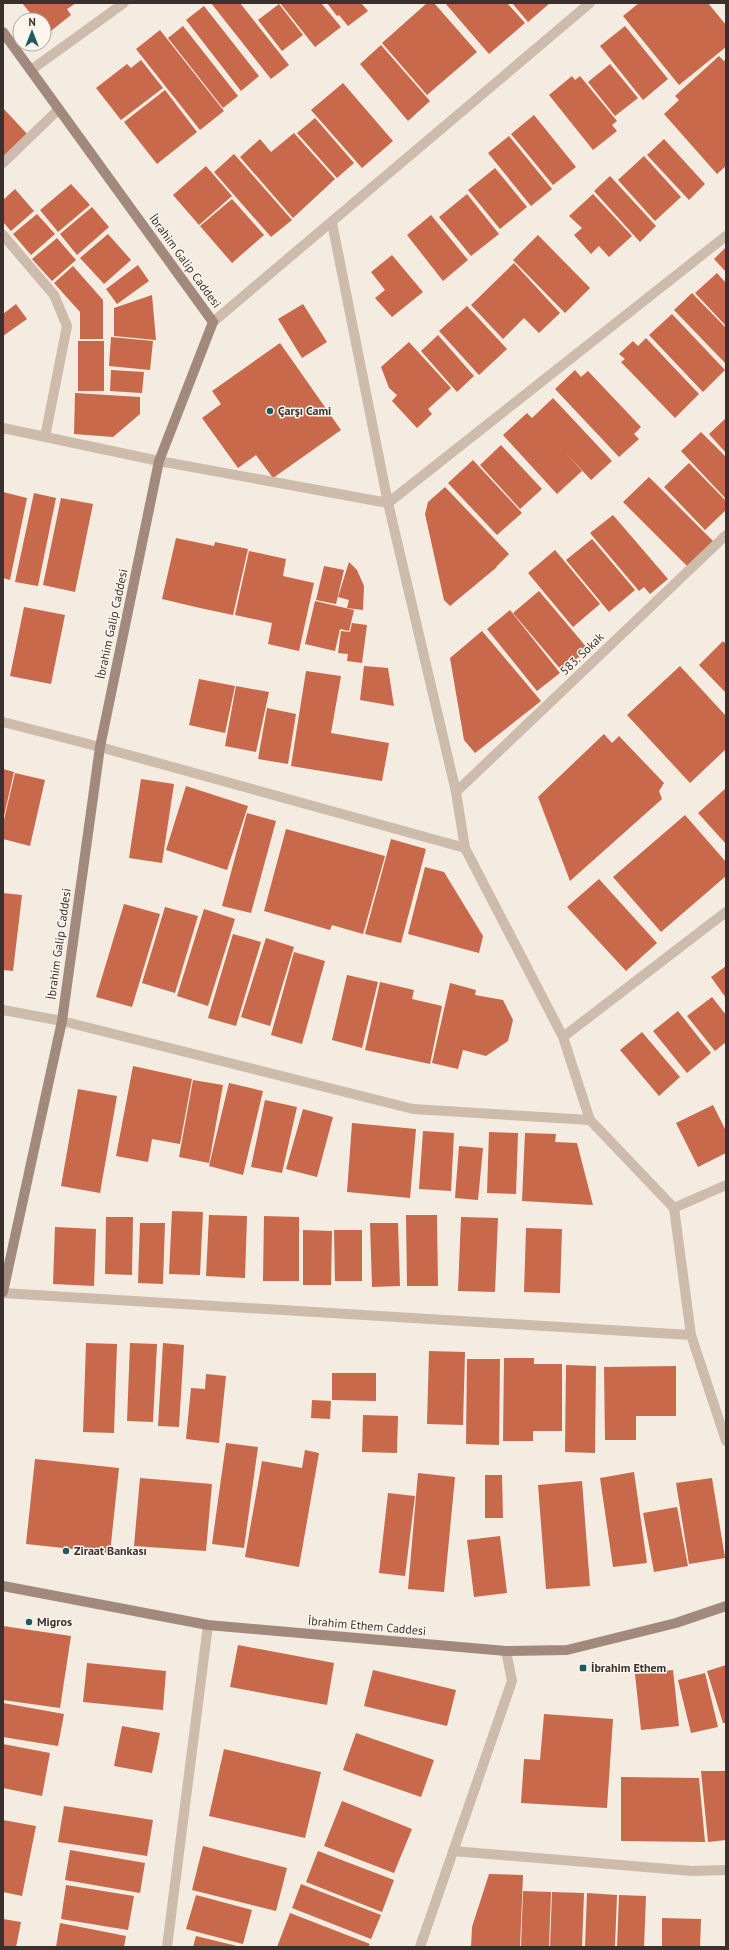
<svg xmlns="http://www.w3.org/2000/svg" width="729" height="1950" font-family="'PT Sans',sans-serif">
<rect width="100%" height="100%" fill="#f4ebe1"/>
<path fill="#c8694b" d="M22 3H76L67 9 71 15 47 34 44 31V20H36Z
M211 3H240L289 65 271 79Z
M280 3H321L341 27 315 47Z
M327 3H361L368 11 348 26 339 15 337 16Z
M427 3H434L477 52 427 95 382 43Z
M445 3H507L525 23 489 54Z
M512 3H550L528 22Z
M639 3H708L726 25V47L679 85 623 16Z
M279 4 303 35 282 51 258 20Z
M204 6 259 76 241 91 186 20Z
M183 26 238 96 223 108 168 38Z
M625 26 668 79 643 100 600 46Z
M160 30 224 111 200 130 136 49Z
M381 45 430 101 408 121 360 64Z
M719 56 724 61 726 59V166L717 174 664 114 679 100 675 96Z
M141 60 163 88 121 120 96 88 127 64 131 68Z
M610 64 638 98 615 116 588 82Z
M572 76 575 80 580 76 617 121 612 125 617 131 593 150 549 95Z
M343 83 393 141 362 168 311 110Z
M165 90 197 132 157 164 124 122Z
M3 108 29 136 3 160Z
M534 115 576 167 553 185 511 134Z
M315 118 354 163 337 178 297 133Z
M294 133 335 179 293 218 240 157 260 139 271 152Z
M509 136 552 189 531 206 488 153Z
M664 139 705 184 689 200 647 155Z
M234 154 292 220 271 237 214 172Z
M644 156 681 197 655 221 618 180Z
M206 166 232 196 199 225 173 195Z
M495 168 527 207 500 229 468 190Z
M610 176 656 226 640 242 594 191Z
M71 184 90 205 58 232 40 210Z
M15 189 34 211 11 231 3 222V200Z
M467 194 499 234 471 256 439 217Z
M593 194 632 236 609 257 599 246 591 254 574 235 582 228 569 216Z
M232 199 264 235 232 263 200 226Z
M92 207 109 227 77 255 60 234Z
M37 214 55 234 31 255 13 234Z
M431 215 468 260 443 281 407 235Z
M108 234 131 260 104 284 80 258Z
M538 235 590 288 565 313 513 260Z
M57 238 76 260 52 281 32 259Z
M726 247V272L714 259Z
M392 255 423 292 392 317 375 298 385 290 371 272Z
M514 263 560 313 539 333 524 318 503 339 471 305Z
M138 265 149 281 117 304 106 289Z
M73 266 103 300V339H80V312L54 283Z
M717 273 726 283V326L695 293Z
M692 293 726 328V364L674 310Z
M152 295 156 340 114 336V308Z
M16 304 27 319 3 336V314Z
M303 304 327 342 302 358 278 319Z
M467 306 507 349 479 375 439 331Z
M672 314 725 370 703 392 649 335Z
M438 335 474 376 457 392 421 351Z
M111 337 153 341 150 370 109 366Z
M646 338 699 394 675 418 621 362 625 359 619 354 633 341 638 346Z
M78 341H104V391H78Z
M409 342 451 388 428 409 432 414 417 428 392 401 397 395 389 388 381 367Z
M280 343 341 430 273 478 256 455 238 468 202 418 221 404 212 391Z
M111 370 144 372 142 393 110 391Z
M575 370 581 377 588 371 641 427 634 434 639 439 619 457 555 389Z
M75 393 140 397V414L113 437 74 434Z
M553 398 612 461 591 480 565 452 582 471 557 494 503 435 527 413 532 418Z
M726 418V453L709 434Z
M701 432 726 457V499L681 451Z
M501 445 542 489 520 509 480 465Z
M473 460 522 513 497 535 448 483Z
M689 463 726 501V510L705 530 664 487Z
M649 477 714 542 688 567 623 502Z
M445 487 509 554 496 567H497L450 606 444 600 425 514 428 502Z
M3 492 27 498 10 580 3 578Z
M34 493 56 498 38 586 15 582Z
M61 498 93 504 75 592 43 585Z
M613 515 668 579 650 594 644 587 639 591 590 533Z
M176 538 214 546 215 542 248 549 233 615 200 608 206 579 200 608 162 599Z
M592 539 635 590 609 612 566 560Z
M555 550 600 604 573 627 528 573Z
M249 551 286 559 283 576 314 583 299 651 268 644 272 623 235 615Z
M349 562 357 570 364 586 363 610 347 608 349 600 338 597Z
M324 566 344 570 336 604 316 600Z
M539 591 588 649 562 671 513 613Z
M315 601 354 610 349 631 340 629 335 651 305 644Z
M24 607 65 615 51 684 10 676Z
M510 610 560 673 537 691 487 629Z
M352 623 367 625 362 663 347 661 348 654 338 653 341 631 350 632Z
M482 631 541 701 475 753 464 740 450 658Z
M723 641 726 644V693L699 665Z
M364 666 388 668 394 706 360 700Z
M680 666 726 716V749L690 783 627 715Z
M306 671 341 676 331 733 389 743 382 781 291 766Z
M199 679 235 686 225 733 189 725Z
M236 686 269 692 256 752 225 746Z
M267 708 296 714 288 764 258 759Z
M604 734 612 743 619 736 664 783 659 791 662 799 570 881 538 797Z
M3 769 14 772 4 816H3Z
M15 773 45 780 30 846 3 839V824Z
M141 779 174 784 162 863 129 858Z
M186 786 248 806 227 870 166 850Z
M726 788V844L698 813Z
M247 813 276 821 251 913 222 906Z
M685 815 726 862V876L661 932 613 877Z
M286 829 385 856 363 934 332 925 330 930 264 911Z
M391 839 426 849 401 943 365 934Z
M425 867 444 872 483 936 479 953 408 934Z
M599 879 657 943 626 971 567 907Z
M3 893 22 895 13 971 3 970Z
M124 904 160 914 132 1007 96 997Z
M165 907 198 916 175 993 142 983Z
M204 909 235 919 208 1006 177 996Z
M233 934 261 942 236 1026 208 1018Z
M266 938 294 947 270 1026 241 1017Z
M294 952 325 961 302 1044 271 1035Z
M726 966V998L711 977Z
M347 975 378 982 362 1048 332 1040Z
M380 982 414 990 412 999 442 1006 430 1064 365 1050Z
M450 983 476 990 475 995 503 1000 513 1020 508 1041 486 1056 463 1050 458 1069 432 1063Z
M712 997 726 1015V1042L715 1051 687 1016Z
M678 1011 711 1053 687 1073 653 1031Z
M642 1032 680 1077 659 1096 620 1050Z
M133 1066 192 1079 180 1144 152 1139 148 1162 116 1156Z
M193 1080 223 1085 209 1163 179 1157Z
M229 1083 263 1091 243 1175 209 1166Z
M78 1089 117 1096 100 1193 61 1186Z
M265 1100 297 1107 282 1173 251 1167Z
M713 1105 726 1131V1153L698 1167 676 1123Z
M303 1109 333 1117 317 1177 286 1169Z
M352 1123 416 1129 410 1198 347 1192Z
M423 1131 454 1133 451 1191 419 1189Z
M489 1132 518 1133 516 1194 487 1193Z
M525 1133 556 1134 555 1142 577 1143 593 1205 522 1201Z
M459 1146 483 1148 478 1200 455 1198Z
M172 1211 203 1212 200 1275 169 1274Z
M209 1215 247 1216 245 1278 206 1276Z
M406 1215H437L438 1286H407Z
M264 1216 299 1217V1281H263Z
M106 1217H133L132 1275 105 1274Z
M461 1217 498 1218 495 1292 458 1291Z
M140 1223H165L163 1284 138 1283Z
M370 1223H398L400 1286 372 1287Z
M55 1227 96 1229 94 1286 53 1284Z
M526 1228 562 1229 560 1293 524 1292Z
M303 1230 332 1231 331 1285H303Z
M334 1230H362V1281H335Z
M86 1343 117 1344 114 1433 83 1432Z
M130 1343 157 1344 153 1422 127 1421Z
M163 1343 184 1345 179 1427 158 1426Z
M429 1351 465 1352 463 1425 427 1424Z
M504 1358H534V1364H562V1431H533V1441H503Z
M467 1359H500L499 1445 466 1444Z
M566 1365 596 1366 595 1453 565 1452Z
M676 1366V1416H636V1440H605L604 1367Z
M332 1373H376V1401L332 1400Z
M206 1374 226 1376 219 1443 186 1439 191 1388 205 1389Z
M312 1400 331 1401 330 1419 311 1418Z
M363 1415 398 1416 397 1453 362 1452Z
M226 1443 258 1447 244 1548 212 1544Z
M305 1450 319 1453 299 1567 245 1557 262 1461 302 1468Z
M35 1459 119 1468 110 1553 26 1544Z
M634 1472 647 1563 613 1567 600 1478Z
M418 1473 455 1477 444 1592 408 1589Z
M485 1475H502L503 1518H485Z
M140 1478 212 1484 206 1551 134 1546Z
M712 1478 725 1558 689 1564 676 1483Z
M582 1481 590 1586 546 1589 538 1485Z
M388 1493 415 1496 405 1576 379 1573Z
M677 1507 688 1566 654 1572 643 1513Z
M500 1536 507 1593 474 1597 467 1540Z
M3 1626 71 1636 60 1708 3 1700Z
M238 1645 334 1663 327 1705 230 1687Z
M87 1663 166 1671 163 1710 83 1702Z
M726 1665V1723H723L707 1671Z
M373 1670 456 1690 447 1726 364 1706Z
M673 1670 679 1726 641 1730 635 1674Z
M705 1673 718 1727 691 1733 678 1680Z
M3 1703 64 1714 58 1746 3 1737Z
M544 1714 613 1719 607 1808 521 1803 524 1759 540 1760Z
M122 1726 160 1733 152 1773 114 1766Z
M356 1733 434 1760 421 1797 343 1770Z
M3 1744 50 1753 42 1796 3 1788Z
M224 1749 321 1772 305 1838 209 1816Z
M701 1771H726V1840L708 1842Z
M621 1777 699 1778 705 1842 621 1841Z
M342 1801 412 1829 394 1873 324 1846Z
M64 1806 153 1820 147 1856 58 1842Z
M3 1820 36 1826 22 1896 3 1892Z
M203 1846 287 1868 276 1911 192 1890Z
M70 1850 145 1863 140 1893 65 1880Z
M318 1851 394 1880 382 1912 306 1882Z
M489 1874 523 1875 520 1947H471L472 1927Z
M301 1884 381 1915 371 1939 292 1908Z
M66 1885 134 1896 128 1930 61 1919Z
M523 1891 551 1892 549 1947H521Z
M552 1892 584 1893 582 1947H550Z
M587 1893 617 1895 615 1947H585Z
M196 1895 252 1910 243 1944 186 1929Z
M619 1895 646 1896 644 1947H617Z
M290 1913 370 1944 368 1947H277Z
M662 1918 701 1919 700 1947H662Z
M3 1919 21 1922 16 1947H3Z
M60 1923 126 1936 124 1947H56Z
M196 1936 237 1946V1947H193Z"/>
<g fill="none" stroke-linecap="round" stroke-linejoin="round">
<path stroke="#cdbbac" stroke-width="10" d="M31 70 124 3
M3 163 59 109
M332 223 388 503 726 236
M3 235 54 295 67 326 45 437
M213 322 590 3
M3 428 159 461 388 503 456 792 465 848 563 1037 590 1120 413 1109 62 1021 3 1010
M3 722 100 747 465 848
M456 792 726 535
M563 1037 726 912
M590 1120 674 1208 691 1335 726 1441
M674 1208 726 1185
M3 1293 691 1335
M453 1851 692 1871 726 1870
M167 1947 208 1625
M420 1947 512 1681 506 1651"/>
<path stroke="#a18a7d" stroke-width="10" d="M3 32 213 322 159 461 100 747 62 1021 3 1292
M3 1586 208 1625 506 1651 567 1650 676 1623 726 1606"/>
</g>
<g fill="#1f5a5e" stroke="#fbf5ee" stroke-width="1.5">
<circle cx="270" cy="411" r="4"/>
<circle cx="66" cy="1551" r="4"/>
<circle cx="29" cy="1622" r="4"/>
<rect x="579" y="1664" width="8" height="8" rx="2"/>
</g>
<g text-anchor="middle" stroke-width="3" stroke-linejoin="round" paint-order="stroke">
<g font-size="12" fill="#3b302b" stroke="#fbf5ee">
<text transform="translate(185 261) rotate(54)" y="4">İbrahim Galip Caddesi</text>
<text transform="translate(112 624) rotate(-78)" y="4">İbrahim Galip Caddesi</text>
<text transform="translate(582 654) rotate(-44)" y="4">583. Sokak</text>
<text transform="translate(59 944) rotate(-82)" y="4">İbrahim Galip Caddesi</text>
<text transform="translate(367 1626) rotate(5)" y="4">İbrahim Ethem Caddesi</text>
</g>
<g font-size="12" font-weight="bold" fill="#3b302b" stroke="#fbf5ee" text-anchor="start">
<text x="278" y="415">Çarşı Cami</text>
<text x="74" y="1555">Ziraat Bankası</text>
<text x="37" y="1626">Migros</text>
<text x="591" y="1672">İbrahim Ethem</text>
</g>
</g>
<rect width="729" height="1950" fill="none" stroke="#3b302b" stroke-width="8"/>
<g transform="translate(32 32)"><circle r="19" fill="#fbf5ee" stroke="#aea6a0"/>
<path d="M0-3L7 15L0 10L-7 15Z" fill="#1f5a5e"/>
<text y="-6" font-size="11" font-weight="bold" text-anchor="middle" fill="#3b302b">N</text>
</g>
</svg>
